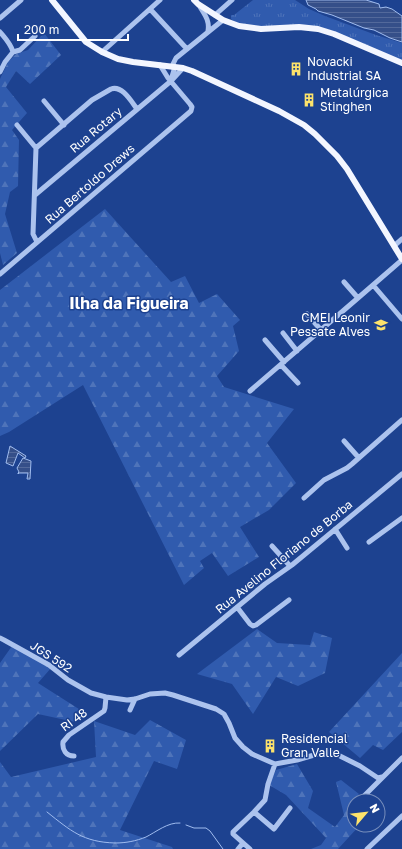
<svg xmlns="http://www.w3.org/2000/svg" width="402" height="849" font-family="'Golos Text',sans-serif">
<defs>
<pattern id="forest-firs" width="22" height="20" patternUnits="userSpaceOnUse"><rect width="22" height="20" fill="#305bae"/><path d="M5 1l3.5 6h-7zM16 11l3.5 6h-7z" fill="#4f74ba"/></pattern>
<pattern id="park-tufts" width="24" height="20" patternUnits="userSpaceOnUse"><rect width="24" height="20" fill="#305bae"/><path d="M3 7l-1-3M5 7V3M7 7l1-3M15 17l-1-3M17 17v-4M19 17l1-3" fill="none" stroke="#4f74ba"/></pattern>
<pattern id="water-rules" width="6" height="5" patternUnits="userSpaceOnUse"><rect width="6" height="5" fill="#354f89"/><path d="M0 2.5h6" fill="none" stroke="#53699b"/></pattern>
</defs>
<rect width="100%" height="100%" fill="#1d4290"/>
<path fill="url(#forest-firs)" d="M44 33 61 55 30 84 16 71 6 87 27 113 12 130 19 140 18 186 10 192 5 214 17 253 3 265 0 253V79L8 62 16 54 28 50Z
M105 209 171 282 185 276 199 303 217 294 240 320 233 326 239 351 217 376 224 387 294 409 267 443 296 483 269 510 240 527 259 557 228 576 212 553 200 561 204 568 184 585 83 385 9 432 0 436V290Z
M257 629 277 643 310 645 314 632 332 638 325 673 298 686 276 677 253 714 232 684 197 674Z
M12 646 51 668 38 683 82 711 75 722 38 714 0 751V663Z
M402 653V732L383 750 373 745 360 758 329 732Z
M150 720 186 740 177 769 154 761 120 830 172 847 173 849H0V762L11 777 96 757 94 721 135 735Z
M297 764 313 791 308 808 335 827 344 815 336 782 341 780 359 794 355 799 357 801H354V825H360L338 849H311L321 845 326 838 286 795 269 785 276 770Z"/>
<path fill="url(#park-tufts)" d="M253 0H295L309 9 325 16 376 35 402 43V61L327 29 262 27 240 24 232 20 231 19V15H234Z"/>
<path fill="url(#water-rules)" stroke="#a0bcef" d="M306 0H366L379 4 380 8 386 7 392 9 402 16V42L390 38 374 30 364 28 332 15 318 11 316 9 308 5Z
M10 446 26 456 25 458 18 453 13 466 6 463Z
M23 458 31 461 30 479H27L28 473H19L18 474V473L19 472 17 468Z"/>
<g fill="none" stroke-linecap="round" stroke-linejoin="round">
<path stroke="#a0bcef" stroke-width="1" d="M47 812C71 831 83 842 115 843 126 843 136 841 146 837 156 832 168 822 180 823
M186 825 194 828H206L210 831 223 849"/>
<path stroke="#acc3ee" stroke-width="5" d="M199 5C204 14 210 20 208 31
M150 9 187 49
M215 15 232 0
M0 18 21 0
M0 32C5 38 11 44 13 52
M102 52 160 0
M0 72 5 62 13 52 20 50 35 36
M171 80 174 70 173 64 176 58 223 20
M44 101 64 125
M17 125 36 148 33 234 37 242
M36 148 92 100 111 89C122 85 131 101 137 109
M35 195 171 81 183 68
M394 246 402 239
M0 274 191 111 192 107 190 104 168 78 160 65
M344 282 358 298
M373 285 402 319
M307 314 321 330
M283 333 297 351
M265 340 284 362
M281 365 298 383
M250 391 358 298 402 260
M344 441 359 458
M304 498 324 480 347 468 352 464 402 420
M335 529 347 548
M369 542 402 518
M272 546 290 566
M237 607 250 624 253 626 256 625 289 600
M0 638 4 640 49 665 68 680 91 693 106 697 127 700 135 699 150 694 165 693 173 695 216 709 224 714 229 723 235 738 243 747 252 754 275 764 297 760 321 753 330 752 340 756 360 766 378 778 382 777
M179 655 265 584 292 565 402 474
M130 710 135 699
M74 756C66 756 62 750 63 742L69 735 104 711 105 708 106 697
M359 801 402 758
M254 812 274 829 290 808
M238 849 243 843
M250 849 233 834V832L254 812 265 800 268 784 275 764
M367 849 402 816"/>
<path stroke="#f3f6ff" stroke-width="6" d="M52 0 86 42 102 52 118 59 133 62 183 68 192 71 279 111 304 125 315 134 337 156 347 169 402 259
M194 0 198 4 223 20 239 26 261 29 299 27 318 29 334 34 402 63"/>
</g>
<defs>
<g id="building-bare" transform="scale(1.08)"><path d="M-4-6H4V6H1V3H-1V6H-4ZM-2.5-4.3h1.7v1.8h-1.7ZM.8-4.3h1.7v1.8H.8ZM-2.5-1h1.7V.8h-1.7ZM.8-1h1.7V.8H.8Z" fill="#fde36b" stroke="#1d4290" stroke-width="2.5" paint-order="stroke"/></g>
<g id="school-bare" transform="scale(1.08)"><path d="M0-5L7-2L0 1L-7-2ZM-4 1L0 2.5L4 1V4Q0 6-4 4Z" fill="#fde36b" stroke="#1d4290" stroke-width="2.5" paint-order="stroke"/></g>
</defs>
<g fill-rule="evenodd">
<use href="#building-bare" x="296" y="69"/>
<use href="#building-bare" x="309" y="100"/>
<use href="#school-bare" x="381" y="325"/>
<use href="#building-bare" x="270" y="746"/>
</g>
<g text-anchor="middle" stroke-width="3" stroke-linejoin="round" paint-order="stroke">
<g font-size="12" fill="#fff" stroke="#1d4290" text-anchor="start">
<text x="307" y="66">Novacki<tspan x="307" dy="14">Industrial SA</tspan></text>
<text x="320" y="97">Metalúrgica<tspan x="320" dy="14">Stinghen</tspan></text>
<text x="370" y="322" text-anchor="end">CMEI Leonir<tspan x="370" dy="14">Pessate Alves</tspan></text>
<text x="281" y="743">Residencial<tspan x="281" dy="14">Gran Valle</tspan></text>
</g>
<g font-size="12" fill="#fff" stroke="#1d4290">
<text transform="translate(96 130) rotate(-40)" y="4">Rua Rotary</text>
<text transform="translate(90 184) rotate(-41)" y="4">Rua Bertoldo Drews</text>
<text transform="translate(284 557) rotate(-39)" y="4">Rua Avelino Floriano de Borba</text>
<text transform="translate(51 657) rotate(33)" y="4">JGS 592</text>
<text transform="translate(74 720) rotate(-37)" y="4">RI 48</text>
</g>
<g font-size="16" font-weight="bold" fill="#fff" stroke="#1d4290">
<text x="129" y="309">Ilha da Figueira</text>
</g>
</g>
<g transform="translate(366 813) rotate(62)"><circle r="19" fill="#1d4290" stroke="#778ebc"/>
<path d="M0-3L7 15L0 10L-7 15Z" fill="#fde36b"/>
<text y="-6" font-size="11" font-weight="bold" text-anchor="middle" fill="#ffffff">N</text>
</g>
<path d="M18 34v6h110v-6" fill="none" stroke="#ffffff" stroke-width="2"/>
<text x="24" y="34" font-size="12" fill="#ffffff" stroke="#1d4290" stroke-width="3" paint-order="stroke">200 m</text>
</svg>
